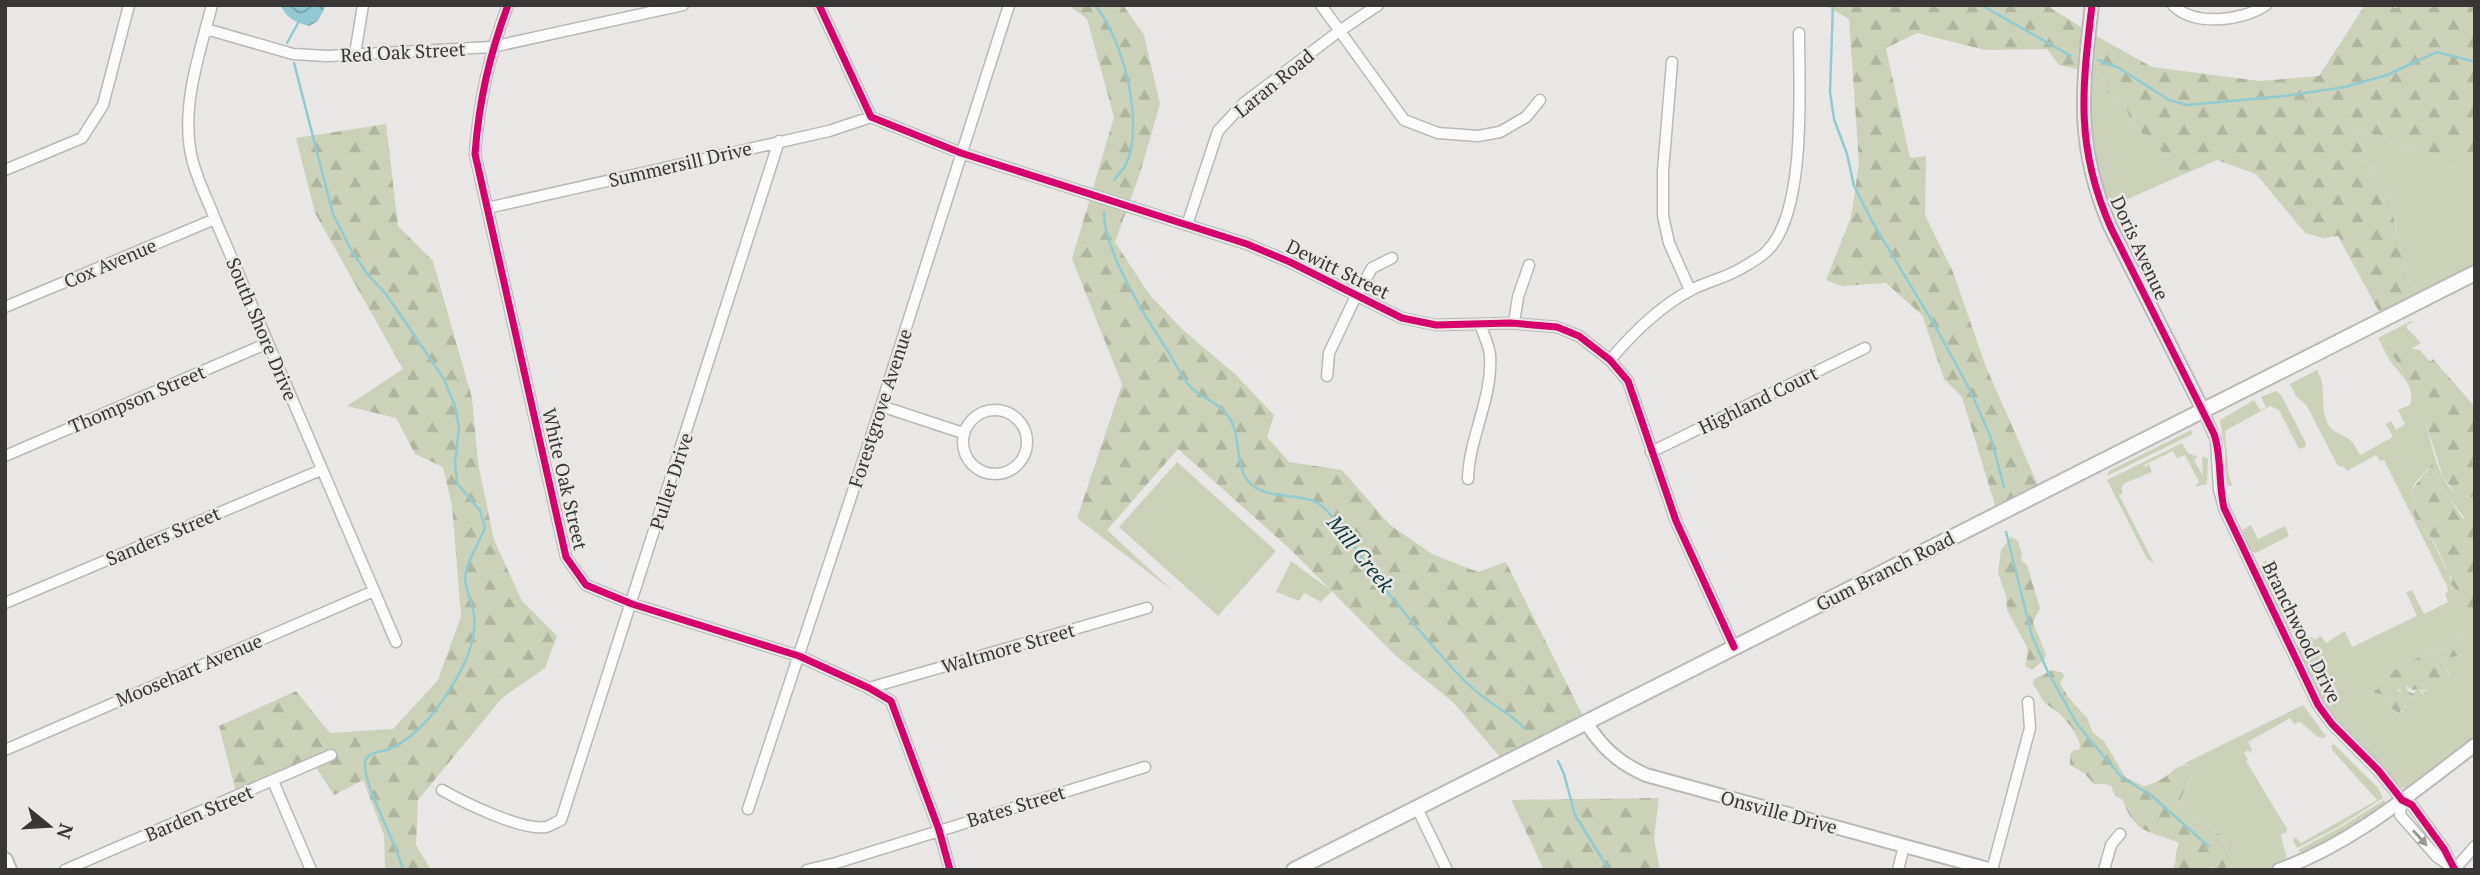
<svg xmlns="http://www.w3.org/2000/svg" width="2480" height="875" font-family="'PT Serif',serif">
<defs>
<pattern id="forest-firs" width="22" height="20" patternUnits="userSpaceOnUse" patternTransform="scale(1.75)"><rect width="22" height="20" fill="#ccd2ba"/><path d="M5 1l3.5 6h-7zM16 11l3.5 6h-7z" fill="#b0b5a0"/></pattern>
<pattern id="water-waves" width="16" height="10" patternUnits="userSpaceOnUse" patternTransform="scale(1.75)"><rect width="16" height="10" fill="#93cad1"/><path d="M0 5q4-4 8 0t8 0" fill="none" stroke="#79a5aa"/></pattern>
</defs>
<rect width="100%" height="100%" fill="#e8e7e6"/>
<path fill="#ccd2ba" fill-rule="evenodd" d="M2085 70 2102 75 2108 93 2125 104 2133 128 2155 141 2164 156 2173 157 2180 176 2103 210 2087 157Z
M2475 122V272L2423 299 2407 276 2388 193 2372 174 2353 127 2416 150Z
M2411 321 2413 322 2407 325V328L2421 343 2409 350 2402 347 2396 337 2391 336C2391 366 2405 370 2417 395 2430 424 2430 462 2450 488 2456 495 2465 497 2475 498V518L2466 520 2447 495 2432 464 2415 483 2410 492 2416 501C2415 505 2413 508 2414 512 2415 524 2427 531 2432 540 2439 551 2442 565 2450 574V583L2457 589 2470 612 2475 630V740L2409 789 2400 787 2333 717 2313 685 2296 647 2298 642 2312 637 2314 640 2321 636 2326 643 2345 631 2352 647 2417 616 2406 592 2412 590 2424 614 2448 602 2445 594 2448 591 2447 586 2384 460 2380 461 2376 455 2347 471 2344 467 2338 466 2307 406 2296 396 2290 384 2317 370C2328 389 2319 407 2328 424 2333 434 2344 434 2351 441 2355 444 2357 451 2360 455L2393 437 2386 424 2391 421 2396 430 2405 424 2398 410 2387 414 2410 405C2417 386 2398 373 2389 359 2385 352 2382 345 2378 338ZM2459 636 2462 637 2465 652 2463 655 2446 658 2444 664 2450 676 2432 684 2428 679H2425L2421 690H2427L2428 692 2423 694 2418 689 2413 693 2415 696 2411 698 2402 688H2398L2402 693 2398 700 2406 706 2404 711 2399 712 2401 714 2399 715 2393 709H2389L2395 695 2388 701 2380 694 2374 693 2379 688 2377 681 2412 660 2448 646 2452 639Z
M2276 391 2281 395 2306 443 2305 447 2299 449 2279 410 2270 406 2225 431 2229 477 2233 486H2229L2225 482V451L2220 420 2254 400 2260 410 2266 407 2261 397Z
M2191 430 2193 434 2107 476 2109 471Z
M2182 443 2188 453 2198 457 2194 460 2203 476 2202 457 2208 458 2207 484 2194 487 2199 482 2185 455 2177 458 2173 451 2144 465 2145 467 2149 464 2152 472 2125 483 2121 488 2123 493 2119 495 2154 563 2147 559 2107 480Z
M1177 462 1276 551 1218 616 1119 527Z
M2251 525 2258 539 2285 526 2289 536 2256 553 2251 551 2242 530Z
M1291 561 1332 591 1321 602 1304 593 1299 601 1276 592Z
M2265 561 2272 564 2266 569 2296 628 2295 633 2287 630 2260 573V566Z
M2303 705 2326 736 2324 738 2318 737 2300 722 2294 724 2290 718 2248 742 2252 749 2250 753 2248 750 2244 753 2248 760 2246 761 2287 829 2286 832 2281 835 2287 860 2267 870H2227L2225 864 2227 850 2220 835 2201 820 2190 818 2184 805 2179 802 2193 775 2190 765 2183 764Z
M2334 744 2378 788 2383 798 2340 826 2297 848 2293 841 2295 837 2301 843 2377 800 2333 751 2331 746Z
M2384 800 2386 804 2362 823 2304 854 2298 850 2341 827Z"/>
<path fill="url(#forest-firs)" d="M1068 5H1123L1144 35 1160 104 1140 173 1115 242 1149 294 1182 329 1235 374 1274 415 1267 437 1289 462 1342 470 1390 525 1432 554 1478 572 1506 562 1586 722 1505 763 1454 703 1396 656 1291 550 1178 449 1107 530 1174 592 1077 518 1122 384 1072 259 1114 117 1087 19Z
M1824 5H2046L2089 32 2152 67 2260 81 2319 76 2365 5H2392L2395 8 2405 5H2475L2473 153 2429 171 2416 150 2353 127 2372 174 2388 193 2407 276 2423 299 2383 319 2338 236 2323 238 2305 233 2256 174 2217 160 2180 176 2173 157 2164 156 2155 141 2133 128 2125 104 2108 93 2102 75 2059 65 2047 49 1985 50 1917 33 1886 48 1910 158 1926 156 1925 215 1953 272 1986 367 2041 492 1998 515 1962 397 1944 379 1922 315 1886 283 1842 286 1826 280 1851 217 1859 163 1849 19Z
M386 124 398 226 433 261 472 398 478 463 494 540 522 601 557 636 545 668 502 698 418 800 416 845 431 870H385L384 835 363 780 334 795 313 763 237 796 219 726 296 691 330 733 393 729 438 680 461 616 452 506 443 467 415 454 396 418 347 406 403 369 315 213 296 138Z
M2394 335C2410 351 2396 346 2420 350L2430 362 2433 359 2475 407V498L2457 495 2443 477 2418 398 2391 352V336Z
M2432 464 2447 495 2463 519 2475 518V630C2469 612 2462 596 2450 583L2451 577C2444 566 2438 546 2430 536 2424 529 2415 523 2414 513 2413 509 2415 505 2416 501L2410 492Z
M2011 537 2018 541 2022 554 2021 560 2027 565 2040 608 2033 622 2046 655 2044 660 2032 670 2025 666 2028 653 2027 647 2007 610 2006 596 1998 573 2001 550Z
M2457 636 2462 637 2465 652 2463 655 2446 658 2444 664 2450 678 2433 687 2428 679H2425L2426 686 2421 691H2429L2425 694 2419 689 2413 690 2406 686 2407 690 2415 695 2412 698 2399 688 2397 690 2402 693 2398 700 2405 704V710L2400 711V715L2393 709 2384 711V708L2392 701 2395 695 2388 701 2380 694 2375 693 2374 691 2379 688 2376 684 2377 681 2412 660 2448 646 2452 638Z
M2052 670 2063 673 2064 677 2060 683 2068 697 2087 718 2093 733 2104 741 2126 778 2144 786C2151 784 2160 781 2166 776 2176 769 2180 762 2193 767L2194 772 2179 802 2186 807 2190 818 2201 820 2220 835 2228 853 2225 864 2227 870H2215L2212 867 2202 870H2172C2179 860 2173 855 2179 844L2177 842C2150 831 2134 834 2123 800L2115 796 2111 786 2105 784H2094L2084 773 2070 765V754L2074 750H2079L2080 744 2073 729 2060 714 2045 703 2033 684 2034 679Z
M1659 798 1654 838 1660 870H1544L1511 800Z"/>
<path fill="url(#water-waves)" d="M281 5H326L318 21 309 26C297 23 285 18 281 5Z"/>
<g fill="none" stroke-linecap="round" stroke-linejoin="round">
<path stroke="#93cad1" stroke-width="2.5" d="M1095 5C1123 39 1144 121 1127 162 1125 168 1118 175 1114 180
M1833 5 1830 92 1834 119 1847 154 1854 186 1873 223 1935 326 1970 390 1991 438 2004 487
M1981 5 2071 56
M287 43 298 23
M2098 60 2119 68 2169 100 2187 105 2284 96 2345 87 2387 75 2437 52 2475 62
M294 63 333 214 351 250 368 275 386 294 444 379 455 406 459 428 455 461 457 483 480 511 485 528C479 543 469 557 466 572 463 584 470 597 473 609 478 631 469 656 458 676 442 704 420 736 389 749 379 753 366 751 365 764 363 785 397 843 403 870
M1104 213C1104 249 1142 312 1162 342 1171 355 1178 370 1187 383 1198 398 1218 401 1228 416 1242 435 1234 463 1248 481 1266 502 1304 491 1322 506 1342 524 1355 549 1370 570 1397 605 1426 639 1456 672 1469 687 1484 698 1500 709 1509 715 1519 721 1525 729
M2006 532 2032 636 2047 670 2077 724 2122 778 2151 795 2208 846
M1558 761 1564 774 1575 815 1609 870"/>
<g stroke="#bab9b8" stroke-width="13">
<path id="street" d="M212 5C200 52 181 105 191 154 195 176 207 198 215 219L396 642
M508 5C489 56 479 101 475 154L566 557 586 585 632 604 799 656 869 688 891 701 939 830 950 870
M819 5 871 117 961 153 1247 244 1290 262 1402 318 1436 325 1510 323 1557 327 1579 336 1610 360 1628 381 1676 521 1734 647
M1321 5 1404 120 1438 133 1478 136 1500 132 1526 117 1540 100
M2173 5C2194 27 2243 21 2266 5
M206 29 293 54 327 56 492 47 683 5
M355 54 363 5
M1672 62 1663 171V216L1669 243 1690 290
M5 170 82 138 103 105 129 5
M487 208 829 131 871 117
M1187 225 1218 131 1244 103 1338 32 1378 5
M5 307 215 219
M1514 323 1518 297 1529 265
M1610 360C1632 334 1660 306 1691 290 1706 282 1725 278 1740 269 1749 264 1760 258 1767 251 1807 212 1799 87 1799 33
M1327 376 1329 353 1356 296 1372 268 1392 258
M881 406 963 433
M963 442a32 32 0 1 1 64 0a32 32 0 1 1-64 0Z
M2203 410 2216 440 2219 489 2224 508 2318 705 2332 724 2378 770 2402 800 2412 805 2444 849 2454 869
M1651 452 1865 348
M5 456 268 343
M1468 479C1469 437 1493 398 1490 355 1489 345 1483 333 1480 324
M5 603 321 470
M869 688 1147 608
M5 750 374 591
M273 781 311 870
M442 790C463 802 522 831 546 827 550 826 556 822 561 820L779 141
M2402 800 2400 815 2437 857 2453 868
M1417 808 1447 870
M748 809 881 406 1009 5
M65 870 331 755
M807 870 836 863 1145 767
M1898 870 1904 846
M1992 870 2030 728 2028 702
M2104 870 2111 845 2120 834
M2454 870 2475 846"/>
</g>
<g stroke="#bab9b8" stroke-width="16">
<path id="secondary" d="M2092 5C2082 90 2075 147 2111 228L2203 410
M1586 722C1601 747 1619 763 1646 775L1992 870
M2279 870C2353 843 2413 792 2475 745"/>
</g>
<g stroke="#bab9b8" stroke-width="18">
<path id="primary" d="M5 860 9 870
M1294 870 2475 273"/>
</g>
<use href="#street" stroke="#fcfbfb" stroke-width="10"/>
<use href="#secondary" stroke="#fcfbfb" stroke-width="12"/>
<use href="#primary" stroke="#fcfbfb" stroke-width="14"/>
<g stroke="#e9e8e5" stroke-width="11">
<path id="cycleway" d="M508 5C489 56 479 101 475 154L566 557 586 585 632 604 799 656 869 688 891 701 939 830 950 870
M819 5 871 117 961 153 1247 244 1290 262 1402 318 1436 325 1510 323 1557 327 1579 336 1610 360 1628 381 1676 521 1734 647
M2092 5C2082 90 2075 147 2111 228L2214 434C2222 457 2218 483 2224 508L2318 705 2332 724 2378 770 2402 800 2412 805 2444 849 2455 870"/>
</g>
<use href="#cycleway" stroke="#d6006c" stroke-width="7"/>
</g>
<defs><path id="oneway-solid" d="M-6-.8H1V-3.2L6.5 0L1 3.2V.8H-6Z" transform="scale(1.75)"/></defs>
<use fill="#9a9998" href="#oneway-solid" transform="translate(2420 838) rotate(48)"/>
<g text-anchor="middle" stroke-width="5" stroke-linejoin="round" paint-order="stroke">
<g font-size="19" fill="#383736" stroke="#e9e8e5">
<text transform="translate(403 52) rotate(-3)" y="7">Red Oak Street</text>
<text transform="translate(1274 83) rotate(-39)" y="7">Laran Road</text>
<text transform="translate(680 164) rotate(-13)" y="7">Summersill Drive</text>
<text transform="translate(2140 248) rotate(65)" y="7">Doris Avenue</text>
<text transform="translate(110 263) rotate(-23)" y="7">Cox Avenue</text>
<text transform="translate(1338 269) rotate(26)" y="7">Dewitt Street</text>
<text transform="translate(262 329) rotate(67)" y="7">South Shore Drive</text>
<text transform="translate(137 399) rotate(-23)" y="7">Thompson Street</text>
<text transform="translate(1758 400) rotate(-26)" y="7">Highland Court</text>
<text transform="translate(880 408) rotate(-72)" y="7">Forestgrove Avenue</text>
<text transform="translate(565 479) rotate(77)" y="7">White Oak Street</text>
<text transform="translate(671 481) rotate(-72)" y="7">Puller Drive</text>
<text transform="translate(163 536) rotate(-23)" y="7">Sanders Street</text>
<text transform="translate(1885 571) rotate(-27)" y="7">Gum Branch Road</text>
<text transform="translate(2302 632) rotate(64)" y="7">Branchwood Drive</text>
<text transform="translate(1008 648) rotate(-16)" y="7">Waltmore Street</text>
<text transform="translate(189 670) rotate(-23)" y="7">Moosehart Avenue</text>
<text transform="translate(1016 806) rotate(-17)" y="7">Bates Street</text>
<text transform="translate(1779 812) rotate(15)" y="7">Onsville Drive</text>
<text transform="translate(199 813) rotate(-23)" y="7">Barden Street</text>
</g>
<g font-size="21" font-style="italic" fill="#0f373b" stroke="#e9e8e5">
<text transform="translate(1360 554) rotate(51)" y="7">Mill Creek</text>
</g>
</g>
<rect width="2480" height="875" fill="none" stroke="#383736" stroke-width="14"/>
<g transform="translate(49 826) rotate(108)" stroke="#e9e8e5" stroke-width="5" paint-order="stroke">
<path d="M0-5L12 26L0 18L-12 26Z" fill="#383736"/>
<text y="-10" font-size="19" font-weight="bold" text-anchor="middle" fill="#383736">N</text>
</g>
</svg>
